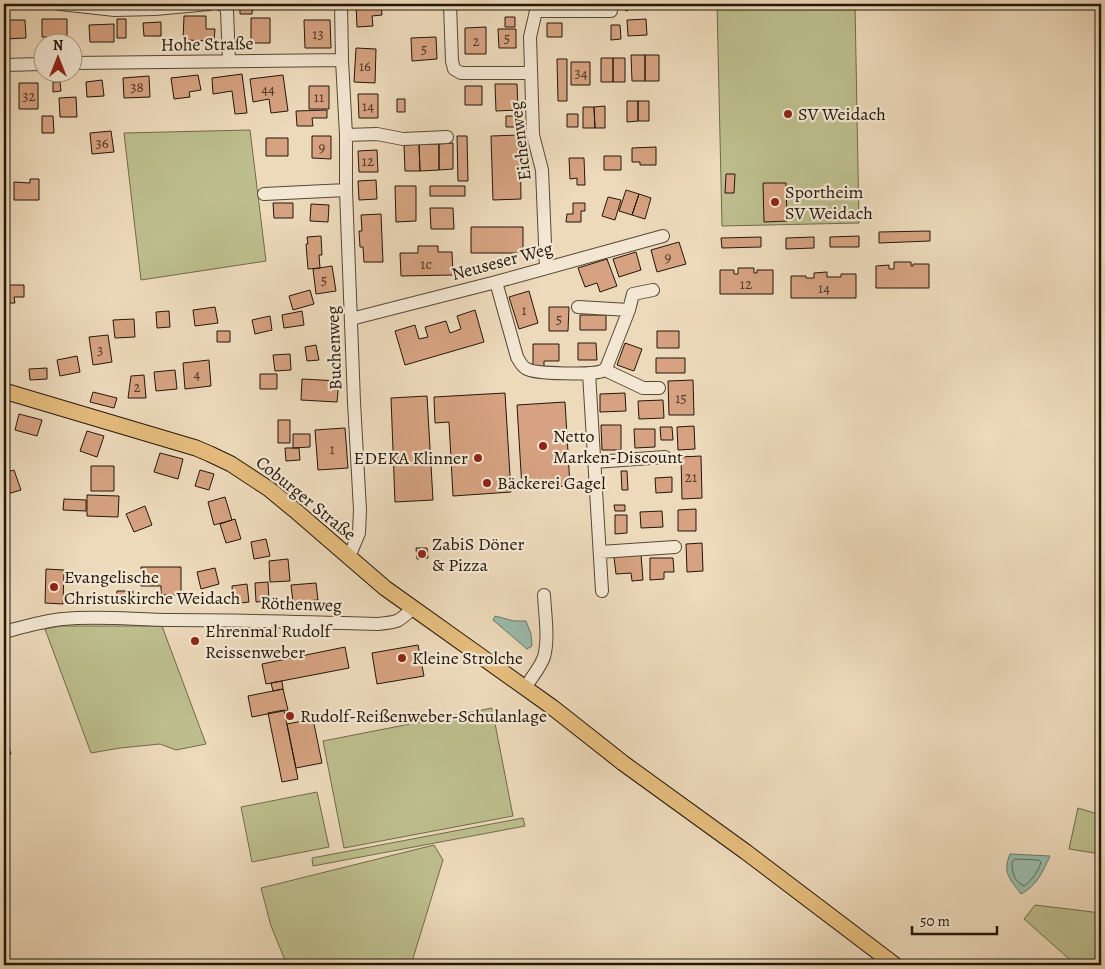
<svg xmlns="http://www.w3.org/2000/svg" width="1105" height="969" font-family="Alegreya,serif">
<rect width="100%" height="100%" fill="#eddabb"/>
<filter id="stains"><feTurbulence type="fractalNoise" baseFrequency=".004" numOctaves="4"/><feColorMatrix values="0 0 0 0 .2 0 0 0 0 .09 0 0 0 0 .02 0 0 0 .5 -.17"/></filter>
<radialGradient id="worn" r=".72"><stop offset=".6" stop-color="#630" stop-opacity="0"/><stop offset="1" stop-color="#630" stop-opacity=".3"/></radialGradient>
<path fill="#bdbe8d" stroke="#706a4c" d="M717 4H855L859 223 722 226Z
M250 130 266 261 141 280 124 133Z
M60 626H162L206 744 176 750 160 744 120 748 91 753 45 629Z
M492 708 513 816 344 848 323 741Z
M317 792 329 847 252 862 241 807Z
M1078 808 1101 815V854L1069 849Z
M523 818 525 826 313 866 312 858Z
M434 845 443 860 411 965H287L271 926 261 888Z
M1035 905 1101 913V965H1076L1024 919Z"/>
<path fill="#9abbac" stroke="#6a796b" d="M495 616 514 621H526L531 634 532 646 527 649 493 620Z
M1010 854 1050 856C1043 871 1037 886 1021 894 1010 879 1002 873 1010 854Z"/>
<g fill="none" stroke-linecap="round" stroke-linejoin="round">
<path stroke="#5e695b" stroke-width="1" d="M1015 859 1039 860 1041 862C1039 870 1031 882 1024 886 1014 881 1012 873 1012 863Z"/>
</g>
<path fill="#d6a281" stroke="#23170a" d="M240 4H253L252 14H240Z
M356 4H381L382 15 372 16 373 26 357 27Z
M622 4H638V5L626 11Z
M184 16H206V29H215L214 41 183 40Z
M505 17H515V27H505Z
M251 18H270V43H251Z
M42 19H67V37H42Z
M117 19H126V38H117Z
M646 19 647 35 628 36 627 20Z
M4 20H25L26 38 4 39Z
M304 20H330L331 48H305Z
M161 22V36H144L143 23Z
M547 23H562V37H547Z
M114 24V42H90L89 25Z
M611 25H620L621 39 611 40Z
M486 27V54H465V28Z
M498 29H516V48H499Z
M436 37 437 59 412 61 411 38Z
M356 48 376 49 375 83 354 82Z
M631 55H645V81H632Z
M645 55H659V81H645Z
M601 58H613V82H601Z
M613 58H625V82H613Z
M557 59H567V101H558Z
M571 62H590V85H571Z
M242 74 247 113 235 114 232 91 213 94 212 78Z
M198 75 201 90 189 92 190 97 174 99 171 78Z
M283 75 288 111 271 113 269 99 253 102 250 79Z
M149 76 150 97 124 98 123 78Z
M102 80 104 96 87 97 86 82Z
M53 82H60L61 91 53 92Z
M19 83H38V109H19Z
M495 84H517L518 110 496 111Z
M309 86H329V109H309Z
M465 86H482V105H465Z
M358 94H378V118H359Z
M76 97 77 117H60L59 98Z
M397 99H405V112H397Z
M627 101H638V121L627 122Z
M638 101H649V121H638Z
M605 106V128H595L594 107Z
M583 107H594L595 128H583Z
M327 110V118H312L313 126H297L296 111Z
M567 114H578V127H567Z
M42 116H53L54 133H42Z
M506 116H517V127H506Z
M111 131 114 152 92 154 90 133Z
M520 135 521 199 493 200 491 136Z
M312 136H331V159L312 158Z
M457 136H467L468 181H458Z
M266 138H288V156H266Z
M453 143V169L439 170V144Z
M419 144 420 171H405L404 145Z
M419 144H439V170L420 171Z
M656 147V165H640V162H632V148Z
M377 150 378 172H359L358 151Z
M604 156H621V170H604Z
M569 158H584L585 185H577V178L570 179Z
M726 174H735L734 193H725Z
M30 179H39V200H14V182L30 183Z
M376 180 377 199 359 200 358 181Z
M763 183H786L787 221 764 222Z
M395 186H416V221L396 222Z
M430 186H465V196H430Z
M626 190 639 194 632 215 619 211Z
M639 194 651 198 645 219 632 215Z
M608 197 621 200 615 220 602 216Z
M273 203H293V218H274Z
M573 203H585V211H581V222H566L567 214H573Z
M311 204 329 205 328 222 310 221Z
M430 208H453L454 229H431Z
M381 214 383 262H364L363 247H360L359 231H362L361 215Z
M471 227H523V253H471Z
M930 231V241L879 243V232Z
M321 236 322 255H319L320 268 308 269 306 244H308L307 237Z
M859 236V247H830V237Z
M761 237V247L722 248 721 238Z
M814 237V248L786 249V238Z
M679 242 686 264 657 272 651 250Z
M418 246H438V252H452L453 275 401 276 400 253H418Z
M636 252 641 270 619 277 613 259Z
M607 259 617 286 600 292 597 283 585 287 578 268Z
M894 262H911V266H913V264H929V288H876V266L889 265V269H894Z
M332 266 336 291 316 294 313 269Z
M738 268H754V273H757V270H773V294H720V270H734V274H738Z
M827 272V277H841V274H856V298H791V276H806V278H814V273Z
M4 285H24V297H14L15 303H4Z
M310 290 314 304 293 310 289 296Z
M529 291 538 323 519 329 509 297Z
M215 307 218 323 195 326 193 310Z
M549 307H569L568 331H549Z
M475 310 484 342 405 365 395 331 415 325 419 339 428 337 425 327 446 321 450 333 461 329 457 316Z
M169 311 170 327 157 328 156 312Z
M302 311 304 325 284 328 282 315Z
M580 315H606V330H580Z
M270 316 272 330 255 334 252 320Z
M134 319 135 337 115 338 113 320Z
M217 331H230V342H217Z
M657 331H679V348H657Z
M108 335 112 362 93 365 89 337Z
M578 343H596L597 360H578Z
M625 343 642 349 634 371 617 365Z
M533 344H559V361H544V367H533Z
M316 345 319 360 307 361 305 347Z
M290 354 291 370 275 371 273 355Z
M77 356 80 372 60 376 57 360Z
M656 358H685V373H656Z
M209 360 211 386 185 389 183 363Z
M47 368V379L30 380 29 369Z
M175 370 177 389 156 391 154 372Z
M260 374H277V389H260Z
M144 375 146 398H128L131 376Z
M302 379 339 381 337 402 301 400Z
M693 380 694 415H669L668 381Z
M93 392 117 398 114 408 90 402Z
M505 393 511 492 453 496 449 422 435 423 434 397Z
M625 393 626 411 600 412V394Z
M427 396 433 500 395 502 391 398Z
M663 400 664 418 639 419 638 401Z
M565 402 570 486 522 489 517 405Z
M19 414 42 420 37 436 15 430Z
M278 420H290V443H278Z
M601 425H621V450H602Z
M694 426 695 449 678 450 677 427Z
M660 427H672L673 440H661Z
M345 428 348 468 318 470 315 430Z
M634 429H655V447L635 448Z
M87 431 104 436 97 457 80 451Z
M293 434H310V447L293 448Z
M285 448H299L300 460 286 461Z
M160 453 183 459 178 479 154 472Z
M701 456 702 498 682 499 681 457Z
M91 466H114V491H91Z
M14 470 21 490 4 495V473Z
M200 470 214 474 209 490 195 486Z
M621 471H627L628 490H622Z
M672 477V492L656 493 655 478Z
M87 495 119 496 118 517 87 516Z
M225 497 232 520 214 525 208 502Z
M64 499 86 500V511L63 510Z
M614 505H625V511H615Z
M145 506 152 525 134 532 126 514Z
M696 509V531H678V510Z
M662 511 663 527 641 528 640 512Z
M615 515H627V533L615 534Z
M235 519 241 539 226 543 220 524Z
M266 539 270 556 254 559 251 542Z
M702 543 703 571 687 572 686 544Z
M416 548H427L428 558 417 559Z
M641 555 643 580 632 581 631 573 616 574 614 557Z
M650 558H673L674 572H664V579L650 580Z
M288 559 290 581 270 582 269 561Z
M141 567H181V595H161V586H141Z
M215 568 219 584 201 589 197 572Z
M46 569 64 570 63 604 45 603Z
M268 582 269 601 256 602 255 583Z
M316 583 318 600 293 602 291 585Z
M247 584 249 602 233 604 232 586Z
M117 591H133V605L116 604Z
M418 645 424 676 377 684 372 653Z
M345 647 349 668 266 684 262 664Z
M282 681 283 689 273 691 271 683Z
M283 689 288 710 252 717 248 696Z
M284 710 298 779 282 782 268 713Z
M313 719 322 763 296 768 287 724Z
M4 735 11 754 4 756Z"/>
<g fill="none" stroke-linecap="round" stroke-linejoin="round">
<g stroke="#564836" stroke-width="14">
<path id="minor" d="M60 4 115 10 155 9 209 4
M220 4 225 6 227 11 229 61
M341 4 342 60 346 135V190L354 402 360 510 359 533 349 557
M450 4 452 61 454 69 461 73H531
M536 4V11L530 37 533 135 542 170 546 268
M536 11H611
M72 63 342 60
M4 65 42 64
M346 135 377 134 403 139 447 137
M264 194 346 190
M496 282 517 357C520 362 522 367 527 369 535 374 593 375 602 371 605 370 605 369 607 366L629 310 633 294 653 290
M578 307 629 310
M351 319 496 282 663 236
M605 370 643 388H659
M589 373 602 591
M594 462 665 457
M600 552 675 547
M4 632C23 627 43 621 63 619 100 615 136 620 173 620 242 620 310 622 378 624 399 622 398 622 413 608
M525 688C531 678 540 668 544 657 549 638 545 615 544 595"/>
</g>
<g stroke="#23170a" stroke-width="17">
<path id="major" d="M4 391 196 448 210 454 231 464 269 489 297 512 385 588 552 707 623 763 746 852 895 965"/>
</g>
<use href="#minor" stroke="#f3e7d3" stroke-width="12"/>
<use href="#major" stroke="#e6bd7e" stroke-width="15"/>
</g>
<g fill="#8f2418" stroke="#f3e7d3" stroke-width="2">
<circle cx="788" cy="114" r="5"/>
<circle cx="775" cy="202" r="5"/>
<circle cx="543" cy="446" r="5"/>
<circle cx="478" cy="458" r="5"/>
<circle cx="487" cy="483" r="5"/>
<circle cx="422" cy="554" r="5"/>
<circle cx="54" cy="587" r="5"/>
<circle cx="195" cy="641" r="5"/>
<circle cx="402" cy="658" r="5"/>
<circle cx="290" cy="716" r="5"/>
</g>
<g text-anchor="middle" stroke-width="4.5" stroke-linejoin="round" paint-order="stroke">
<g font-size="15" fill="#503a28">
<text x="318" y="39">13</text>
<text x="507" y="43">5</text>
<text x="476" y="46">2</text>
<text x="424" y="54">5</text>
<text x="365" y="71">16</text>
<text x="581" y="78">34</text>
<text x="137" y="92">38</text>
<text x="268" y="94">44</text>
<text x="29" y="101">32</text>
<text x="319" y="102">11</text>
<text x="368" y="111">14</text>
<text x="102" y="148">36</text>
<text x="322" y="152">9</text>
<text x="368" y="166">12</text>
<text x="668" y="262">9</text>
<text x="426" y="269">1c</text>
<text x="324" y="285">5</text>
<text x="746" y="289">12</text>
<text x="824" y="293">14</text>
<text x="524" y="315">1</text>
<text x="559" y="324">5</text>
<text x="100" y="355">3</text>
<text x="197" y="379">4</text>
<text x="137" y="392">2</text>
<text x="681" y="403">15</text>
<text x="332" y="454">1</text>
<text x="691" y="482">21</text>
</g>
<g font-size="18" fill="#23170a" stroke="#f3e7d3">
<text transform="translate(207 44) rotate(-1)" y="6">Hohe Straße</text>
<text transform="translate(520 141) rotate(-97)" y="6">Eichenweg</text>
<text transform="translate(502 261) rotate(-15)" y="6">Neuseser Weg</text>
<text transform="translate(334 348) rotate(-92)" y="6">Buchenweg</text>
<text transform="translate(306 498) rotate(39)" y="6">Coburger Straße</text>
<text transform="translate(301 604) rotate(2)" y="6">Röthenweg</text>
</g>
<g font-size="18" fill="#23170a" stroke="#f3e7d3" text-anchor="start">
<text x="798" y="120">SV Weidach</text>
<text x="785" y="198">Sportheim<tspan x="785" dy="21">SV Weidach</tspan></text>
<text x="553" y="442">Netto<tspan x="553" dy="21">Marken-Discount</tspan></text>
<text x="468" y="464" text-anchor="end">EDEKA Klinner</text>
<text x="497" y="489">Bäckerei Gagel</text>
<text x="432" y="550">ZabiS Döner<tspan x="432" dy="21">&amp; Pizza</tspan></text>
<text x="64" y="583">Evangelische<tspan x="64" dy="21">Christuskirche Weidach</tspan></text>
<text x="205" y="637">Ehrenmal Rudolf<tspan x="205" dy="21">Reissenweber</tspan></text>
<text x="412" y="664">Kleine Strolche</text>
<text x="300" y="722">Rudolf-Reißenweber-Schulanlage</text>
</g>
</g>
<rect width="1105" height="969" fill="none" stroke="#eddabb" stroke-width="20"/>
<rect x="5" y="5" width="1095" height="959" fill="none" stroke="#23170a" stroke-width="2.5"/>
<rect x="10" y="10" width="1085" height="949" fill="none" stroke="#23170a"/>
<g transform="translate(58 58)"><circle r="24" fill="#f3e7d3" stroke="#a09483"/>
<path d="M0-4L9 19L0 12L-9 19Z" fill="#8f2418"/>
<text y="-8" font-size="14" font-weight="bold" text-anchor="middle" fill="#23170a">N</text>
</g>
<path d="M912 926v8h85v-8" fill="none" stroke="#23170a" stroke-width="2.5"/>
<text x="920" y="926" font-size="15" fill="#23170a" stroke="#f3e7d3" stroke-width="4" paint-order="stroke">50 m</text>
<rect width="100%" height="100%" filter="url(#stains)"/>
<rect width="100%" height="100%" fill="url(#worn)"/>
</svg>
